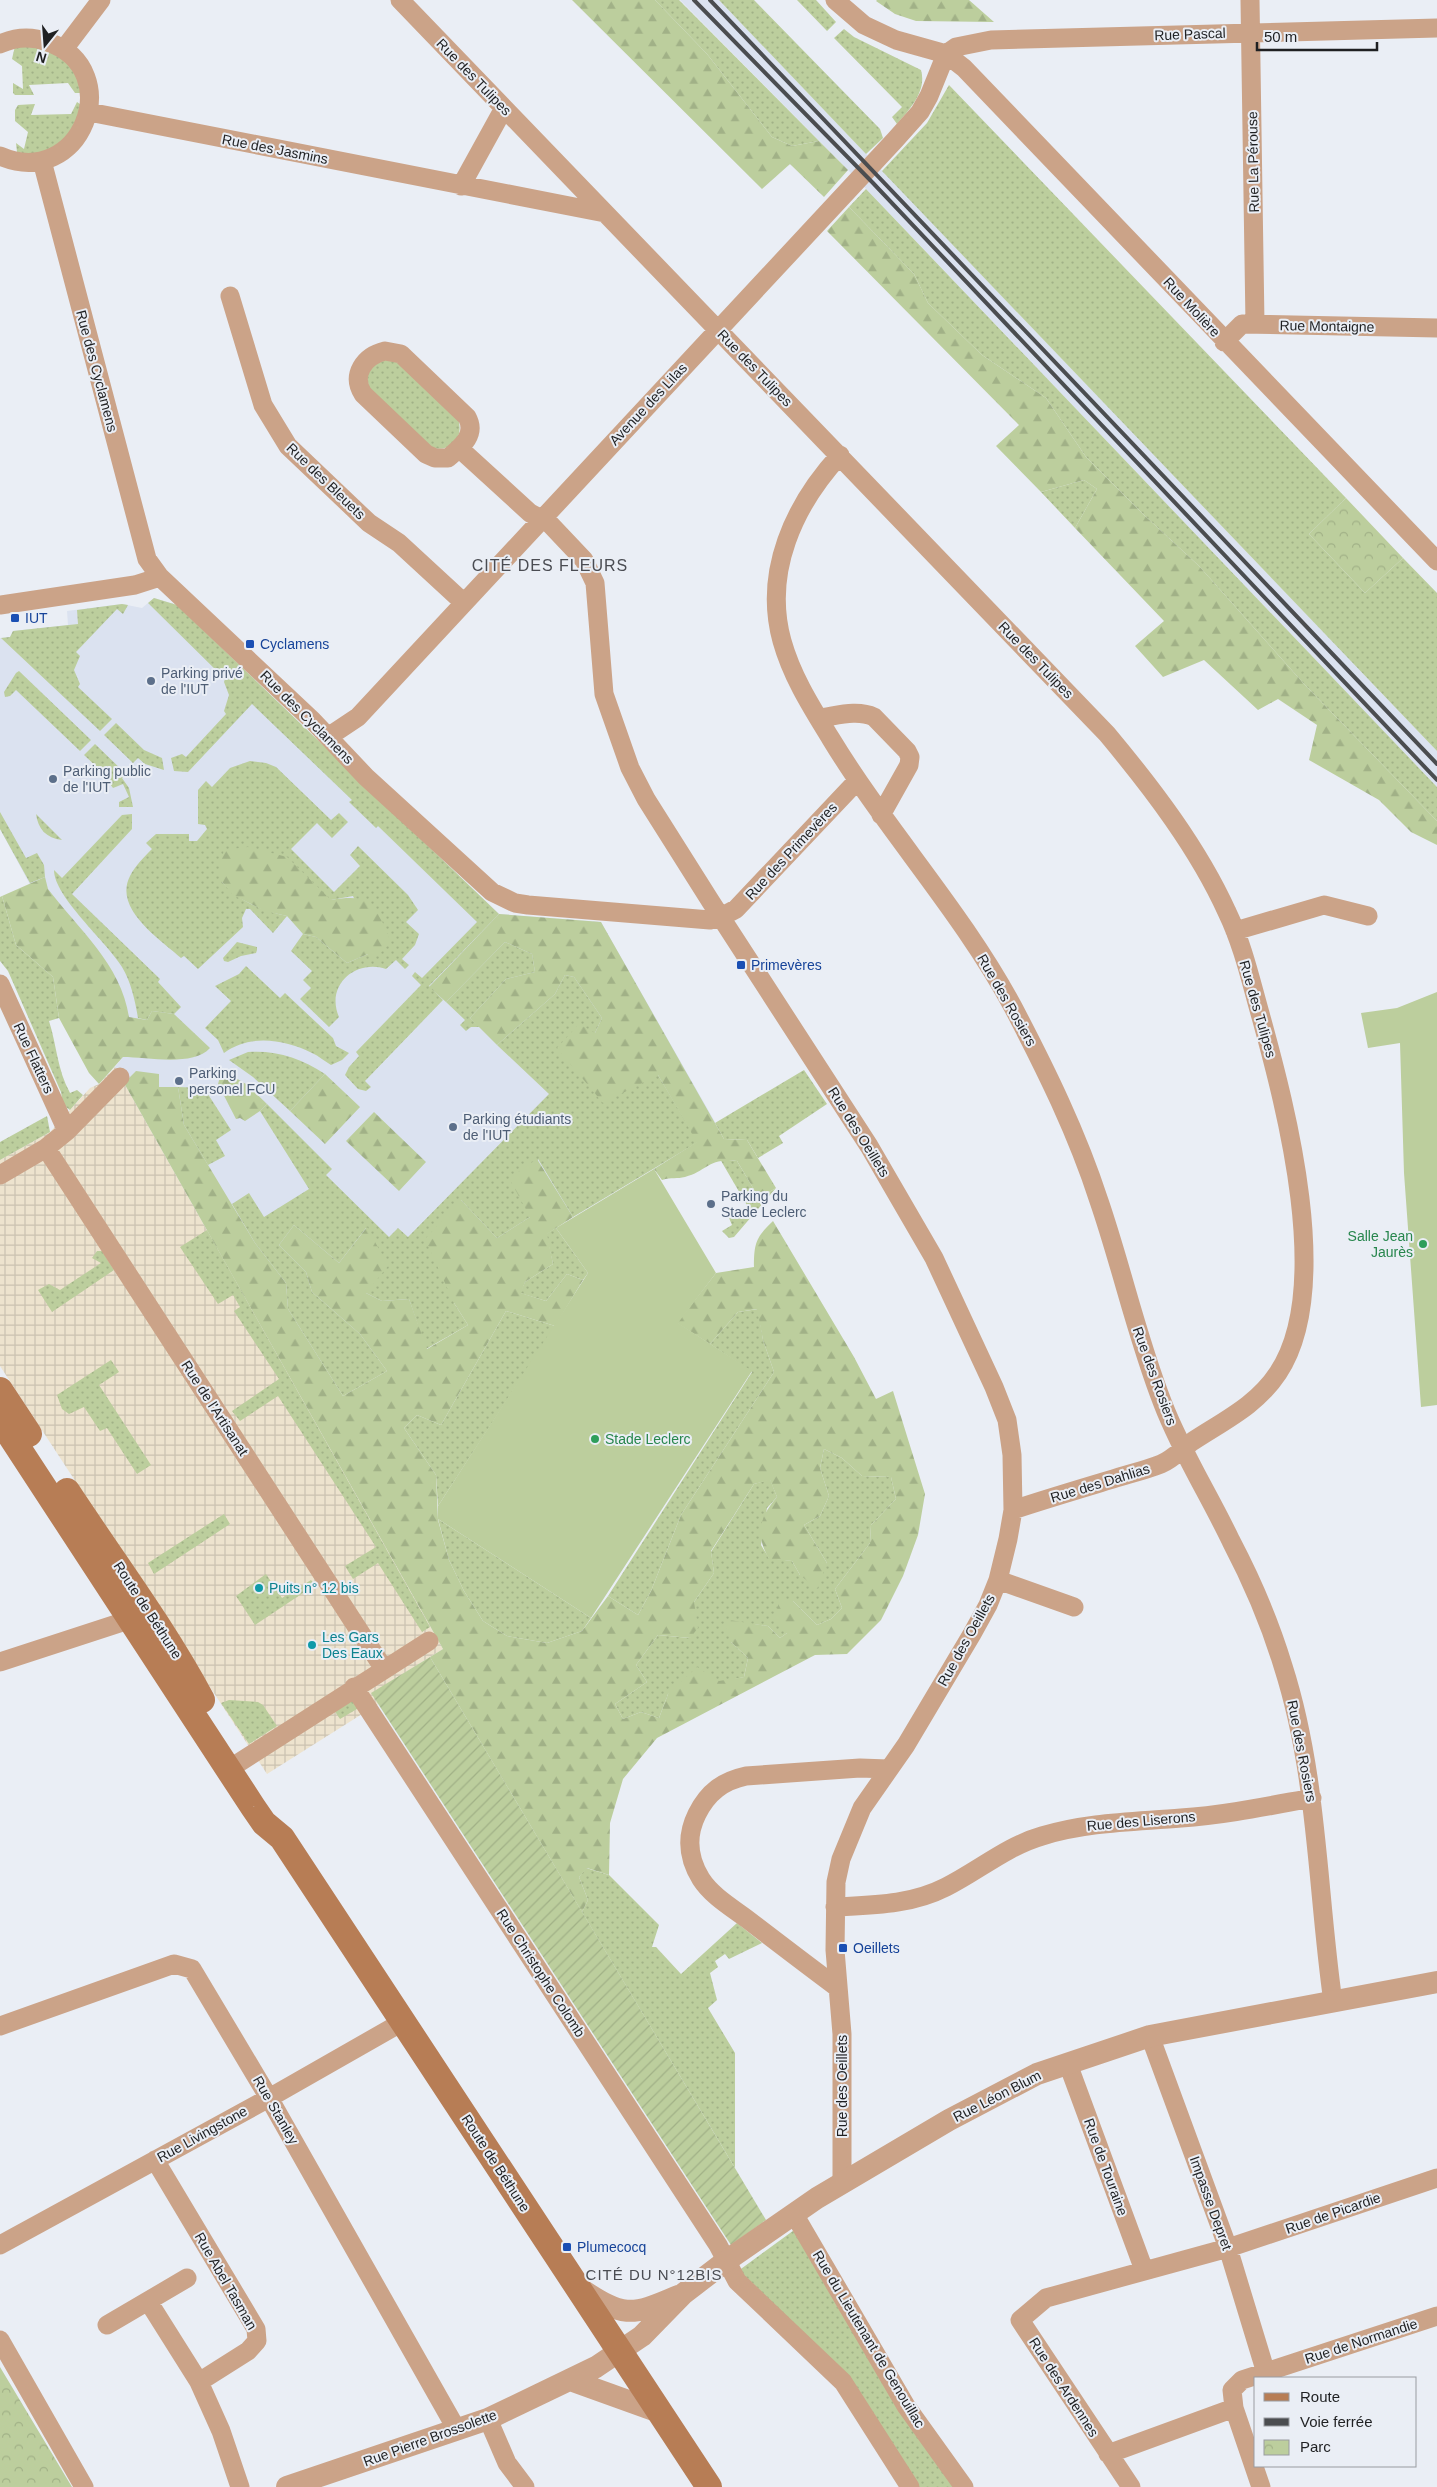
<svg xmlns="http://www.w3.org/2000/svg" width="1437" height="2487" font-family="Helvetica,sans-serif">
<defs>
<pattern id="industrial-grid" width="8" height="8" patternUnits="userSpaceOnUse" patternTransform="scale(1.25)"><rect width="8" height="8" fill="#ede3ce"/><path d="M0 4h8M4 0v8" fill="none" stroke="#cbc2b1"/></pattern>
<pattern id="grass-dots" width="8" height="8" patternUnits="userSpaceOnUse" patternTransform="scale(1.25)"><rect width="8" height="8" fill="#bcce9d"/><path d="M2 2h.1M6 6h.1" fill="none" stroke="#a1b187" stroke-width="1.8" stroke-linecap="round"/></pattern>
<pattern id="forest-firs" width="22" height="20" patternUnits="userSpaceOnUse" patternTransform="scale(1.25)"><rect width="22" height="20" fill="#bcce9d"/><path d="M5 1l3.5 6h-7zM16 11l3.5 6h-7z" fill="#a1b187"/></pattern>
<pattern id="park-crowns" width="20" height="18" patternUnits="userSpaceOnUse" patternTransform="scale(1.25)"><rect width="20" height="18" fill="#bcce9d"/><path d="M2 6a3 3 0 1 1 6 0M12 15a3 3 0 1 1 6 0" fill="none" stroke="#a1b187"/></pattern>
<pattern id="garden-furrows" width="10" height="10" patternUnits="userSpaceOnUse" patternTransform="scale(1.25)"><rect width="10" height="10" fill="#bcce9d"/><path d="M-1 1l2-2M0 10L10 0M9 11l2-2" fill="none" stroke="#a1b187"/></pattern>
</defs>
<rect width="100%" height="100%" fill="#eaeef5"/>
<path fill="#dbe2f0" d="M680 0H719L1437 751V787L848 170Z
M154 598 177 605 499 914 601 922 719 1129 467 1281 311 1414 115 1067 123 1057 0 829V638L10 637 13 631 68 625 67 611 122 604 142 608Z"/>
<path fill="url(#industrial-grid)" d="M115 1067 443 1649 372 1693 378 1704 267 1774 0 1366V1160L50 1132 90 1088 99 1084Z"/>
<path fill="url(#grass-dots)" d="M655 0H679L819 141 792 146 772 137 707 54Z
M719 0H754L880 129 883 138 866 154Z
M797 0H816L836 22 827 31Z
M844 29 854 37 921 70C927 91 910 109 897 124L892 117 902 107 834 38Z
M15 46 51 49 77 72 82 93H75L68 83 29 85 34 95H15L13 93V83L23 89 22 66 12 59Z
M949 85 1346 498 1309 534 1365 593 1403 558 1437 593V751L882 171 927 123Z
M77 102 83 106C77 126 61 153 38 154 31 155 24 153 17 152L16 143 24 149 28 132 15 121V110L18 105 35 104 31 115 71 114Z
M866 189 1437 787V821L1305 685 1199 566 1144 515 1086 457 1046 398 982 355 928 303 914 274 849 207Z
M392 358 457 415C466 439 451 454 427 447L369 392 367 371 371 365Z
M1084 480 1097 489 1075 528 1041 492Z
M154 598 177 605 499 914 429 986 443 1000 365 1081 371 1087 366 1091 358 1089 345 1075 349 1067 359 1056 356 1052 421 985 412 976 415 972 422 978 477 922 378 826 376 828 349 802 352 800 252 704 188 772 174 771 171 758 182 754 186 757 226 714 224 711 229 695 224 682 225 679 148 603Z
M122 604 128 605 123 614 117 609 76 652 80 656 74 670 80 684 78 687 112 719 100 731 1 638 10 637 13 631 78 624 77 610Z
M19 671 91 740 80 751 16 690 10 696 5 697 4 692 16 673Z
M116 723 144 750 162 758 164 770 145 764 138 758 133 763 104 735Z
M95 744 126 774 122 778 129 788 133 807H119V802L129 797 123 784 113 788 100 770 84 755Z
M250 761 266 763 276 767 331 820 339 813 348 822 332 838 317 823 291 849 334 892 360 866 350 855 358 846 408 895 418 910 406 922 419 934 415 945 402 959 409 965 405 969 396 960 386 969C356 959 325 985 339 1017L329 1027 300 999 311 988 303 980 312 971 291 951 303 934 316 937 347 963 368 954H379L353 896 331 900 222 882C239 902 262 910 287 916L273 933 250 909H246L242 918 243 927 198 969 184 956 181 958C160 939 113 909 130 876 135 866 144 857 152 849L146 843 156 834H189V841H197L207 829 205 825 198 824V790L206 781 212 787 230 768Z
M0 812 26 858 37 853 44 865 45 877 30 883 0 829Z
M36 814 62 840C46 838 38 829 36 814Z
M132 814V829L72 894 160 979 158 982 181 1007 174 1014 152 1011 147 1020 138 1018C135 1000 131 982 122 967 107 942 54 897 54 870L62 878 122 815Z
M2 896 16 945 53 977 59 1018 49 1021C57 1046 57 1069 70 1093L77 1090 83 1095 70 1110 63 1105 61 1092 8 971 0 961V897Z
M237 942 257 947V950L256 953 241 956 228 962 224 961 223 958Z
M505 942 532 954 535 972 506 979 470 1018 480 1027H471L466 1031 460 1025 465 1020 446 1002Z
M246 966 280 998 285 993 333 1038 336 1046 349 1053 342 1060 331 1065C324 1061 319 1056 312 1053 284 1039 249 1034 224 1053L218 1040 205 1028 231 1001 215 986 239 974Z
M565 975 574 977 602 1018 595 1033 658 1075 698 1142 573 1217 538 1159 530 1217 497 1238 461 1200 454 1303 468 1325 426 1349 409 1299 382 1301 366 1293V1228L339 1263 294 1225 279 1245 306 1272 312 1292 360 1334 387 1371 343 1396 288 1309 286 1283 255 1243 232 1204 249 1193 264 1217 309 1189 260 1111 267 1104 332 1169 326 1175 389 1237 398 1228 408 1237 549 1094 497 1045 555 994Z
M248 1052C276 1050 301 1058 325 1074L290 1111 253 1077 229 1060Z
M804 1070 827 1104 779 1136 783 1143 758 1158 747 1140 724 1139 715 1123Z
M178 1087 204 1088 231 1130 216 1140 225 1156 208 1165 184 1125Z
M47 1116 50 1132 0 1160V1142Z
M720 1159 737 1161 759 1198 776 1188 734 1237 729 1238 722 1231 732 1225 729 1218 748 1207Z
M556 1228 588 1273 583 1280 567 1274 546 1301 520 1293 525 1282 553 1264 546 1234Z
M207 1230 430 1627 422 1632 378 1563 353 1579 345 1566 376 1547 278 1396 240 1421 232 1411 279 1379 234 1311 240 1307 233 1295 218 1304 180 1247Z
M97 1251H102L114 1270 52 1312 38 1290 49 1284 60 1290 101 1263 92 1258Z
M758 1309 763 1340 774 1372 681 1515 651 1591 638 1615 608 1596 752 1372 710 1344 738 1312Z
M506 1311 555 1326 438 1506 436 1475 404 1428 417 1415 441 1425Z
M111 1360 119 1372 99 1385 151 1465 137 1474 107 1428 100 1431 84 1407 69 1414 62 1409 57 1395Z
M824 1449 842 1458 862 1476 891 1477 896 1499 871 1525 870 1543 835 1589 842 1608 831 1619 817 1625 793 1601 787 1633 780 1638 768 1626 752 1624 731 1642 748 1658 744 1677 668 1694 659 1718 641 1712 623 1719 615 1704 647 1682 636 1665 658 1635 690 1638 694 1602 714 1573 711 1552 754 1484 770 1479 777 1497 767 1508 761 1545 769 1558 792 1561 800 1575 827 1563 804 1525 820 1516 829 1496 820 1468Z
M224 1514 230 1524 154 1574 148 1563Z
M438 1519 591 1618 582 1631 547 1643 507 1636 483 1621 464 1591 449 1560Z
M266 1574 282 1598 311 1580 315 1585 255 1625 236 1596Z
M229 1700 258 1702 263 1705 277 1726 249 1744 221 1703Z
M350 1701 362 1706 340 1719 334 1710Z
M586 1868 609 1875 659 1925 652 1947H656L681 1974 737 1923 762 1943 729 1959 725 1954 715 1961 718 1967 710 1973 717 2000 708 2008 735 2053V2168L582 1912 588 1900 579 1877Z
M801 2225 964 2487H910L843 2382 734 2274Z"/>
<path fill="url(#forest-firs)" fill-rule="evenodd" d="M572 0H655L707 54 772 137 792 146 819 141 848 170 824 197 790 164 762 189Z
M877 0H969L994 22 916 21 895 14 876 1Z
M849 207 914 274 928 303 982 355 1046 398 1086 457 1144 515 1199 566 1305 685 1437 821V845L1411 832 1379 800 1309 760 1317 725 1278 699 1258 710 1204 660 1163 677 1135 646 1164 621 1075 528 1097 489 1084 480 1041 492 996 446 1019 425 827 231Z
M248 847 287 857 331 900C374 893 375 905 391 942L379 954H368L347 963 316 937 303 934 287 916 265 911 233 895 222 882 220 866 224 850Z
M45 877 48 889C79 930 121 964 129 1017L147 1020 152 1011 174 1014 210 1048C193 1067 147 1057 123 1057L99 1084 89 1073 59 1018 53 977 16 945 2 896Z
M499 914 601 922 724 1139 747 1140 776 1188 759 1198 737 1161C707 1158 708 1171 685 1177 677 1179 672 1177 662 1180L654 1169 697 1142 658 1075 603 1103 557 1048 579 1024 595 1033 602 1018 574 977 565 975 555 994 497 1045 470 1018 506 979 535 972 532 954 505 942 446 1002 429 987Z
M222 1070 246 1084 267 1104 260 1111 245 1121 240 1118 236 1119 218 1084Z
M136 1071 159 1074V1087H178L184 1125 255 1243 286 1283 288 1309 343 1396 387 1371 360 1334 312 1292 306 1272 279 1245 294 1225 339 1263 367 1227 388 1266 366 1293 382 1301 409 1299 427 1349 468 1325 454 1303 425 1239 461 1200 497 1238 530 1217 509 1178 537 1159 573 1217 547 1234 553 1264 525 1282 521 1293 546 1301 567 1274 583 1280 555 1326 506 1311 441 1425 417 1415 404 1428 436 1475 438 1520 449 1560 464 1591 483 1621 507 1636 547 1643 582 1631 608 1596 638 1615 651 1591 681 1515 774 1372 763 1340 757 1309 738 1312 710 1344 677 1323 716 1273 754 1267C754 1243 756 1237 773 1221L854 1357 876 1399 893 1391 925 1494 918 1535 903 1576 881 1620 847 1654 815 1655 657 1738 623 1779 610 1823 609 1875 587 1868 579 1877 588 1900 582 1912 430 1657 443 1649 124 1083ZM824 1449 842 1458 862 1476 891 1477 896 1499 871 1525 870 1543 835 1589 842 1608 831 1619 817 1625 793 1601 780 1597 775 1619 787 1633 780 1638 768 1626 723 1619 731 1642 748 1658 744 1677 719 1681 697 1667 668 1694 659 1718 641 1712 623 1719 615 1704 647 1682 636 1665 658 1635 690 1638 698 1628 694 1602 714 1573 711 1551 754 1484 770 1480 777 1497C759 1518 755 1534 769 1559L792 1561 800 1575 817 1589 827 1563 804 1525 820 1516 829 1496 820 1468Z
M325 1074 360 1107 325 1144 290 1111Z
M374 1112 426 1162 399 1191 346 1141Z"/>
<path fill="url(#park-crowns)" d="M1346 498 1403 558 1365 593 1309 534Z
M0 2367 72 2487H0Z"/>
<path fill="url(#garden-furrows)" d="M430 1657 766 2220 731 2245 371 1693Z"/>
<path fill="#bcce9d" d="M1437 992V1405L1421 1407 1404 1173 1400 1043 1368 1048 1361 1013 1397 1008Z
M654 1169 716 1273 678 1323 752 1371 591 1618 438 1519V1506L588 1273 556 1228Z"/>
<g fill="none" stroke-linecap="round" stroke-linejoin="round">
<path stroke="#cba388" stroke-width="19" d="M400 0 1107 734C1152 788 1198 848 1227 912 1243 945 1251 982 1261 1017 1286 1108 1334 1289 1278 1373 1257 1405 1225 1420 1193 1441 1183 1448 1173 1459 1161 1464 1146 1470 1129 1474 1113 1479 1080 1489 1046 1499 1013 1510
M835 0 864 25 896 40 946 54 964 68 1437 561
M1250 0 1255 324
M0 44C15 37 32 36 48 42 128 70 81 191 0 156
M64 49 101 0
M946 54 956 47 991 40 1437 28
M89 112 605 213
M42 161 147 559 160 577 313 721 366 777 492 892 515 903 528 905 710 920 721 917 736 909 857 781
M461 186 504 108
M230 296 263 405 288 446 369 523 399 543 463 602
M1224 342 1242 324 1437 328
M385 351 401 354 467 417C477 435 461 447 448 458H435L426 454 363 394C351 375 364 356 385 351Z
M460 449 530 513 549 523 584 560 595 583 604 694 630 768 646 799 711 902 869 1146 934 1258 994 1387 1007 1420 1012 1455 1013 1510 1008 1539 998 1580 988 1605 972 1634 906 1745 862 1808 841 1859 836 1882 835 1950 842 2034V2183
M840 455C794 505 763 572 782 641 792 677 812 708 831 739 887 831 962 912 1013 1007 1046 1070 1077 1133 1099 1201 1122 1268 1137 1338 1163 1404 1181 1451 1209 1495 1231 1541 1252 1581 1270 1623 1283 1666 1318 1775 1317 1890 1333 2002
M0 605 135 585 160 577
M819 718C836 716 857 709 874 717L907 751 910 757 909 765 881 815
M328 737 358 717 895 140 920 112 929 96 946 54
M1235 931 1324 905 1368 916
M0 984 67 1131
M46 1148 384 1669
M0 1175 46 1148 67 1131 120 1077
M998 1580 1074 1607
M0 1662 141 1616
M354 1687 718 2245 737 2281 843 2382 910 2487
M229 1769 429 1641
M835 1907C873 1905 911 1905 946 1887 978 1871 1007 1846 1042 1836 1088 1822 1134 1822 1181 1818 1225 1815 1268 1806 1312 1798
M838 1988C807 1965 777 1942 747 1919 731 1907 712 1896 701 1879 688 1858 686 1836 697 1814 708 1792 723 1781 746 1776L860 1768 888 1769
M0 2026 174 1964 192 1969 269 2098 457 2430
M1150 2036 1228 2248 1266 2373
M1068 2064 1144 2270
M155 2160 256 2329 257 2341 248 2351 199 2382
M794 2214 906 2406 964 2487
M0 2245 269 2098 404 2021
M148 2301 199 2382 221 2431 240 2487
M107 2325 187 2278
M0 2340 84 2487
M488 2419 507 2463 525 2487
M1108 2454 1234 2408
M1131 2487 1020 2320 1046 2298 1228 2248 1437 2178
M1261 2487 1234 2408 1232 2390 1242 2380 1437 2316"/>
<path stroke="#cba388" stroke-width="22" d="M579 2288C623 2317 630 2317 678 2296
M570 2380 659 2412
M287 2487 488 2419 596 2367 642 2336 683 2294 726 2261 817 2198 949 2120 1037 2074 1150 2036 1437 1982"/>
<path stroke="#b77d55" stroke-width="26" d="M0 1390 29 1434
M0 1420 253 1807 264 1823 282 1838 709 2487
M67 1491C113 1561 163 1627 202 1700"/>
<path stroke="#4b4d50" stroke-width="4" d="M694 0 873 183 1437 780
M710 0C954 253 1194 510 1437 764"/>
</g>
<g fill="#1a4fb4" stroke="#eaeef5" stroke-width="2">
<rect x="10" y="613" width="10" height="10" rx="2.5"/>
<rect x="245" y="639" width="10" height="10" rx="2.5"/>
<rect x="736" y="960" width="10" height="10" rx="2.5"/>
<rect x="838" y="1943" width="10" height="10" rx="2.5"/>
<rect x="562" y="2242" width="10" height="10" rx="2.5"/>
</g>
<g fill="#5c6f8a" stroke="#eaeef5" stroke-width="2">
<circle cx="151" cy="681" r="5"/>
<circle cx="53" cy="779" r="5"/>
<circle cx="179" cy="1081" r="5"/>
<circle cx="453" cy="1127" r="5"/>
<circle cx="711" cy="1204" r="5"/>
</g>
<g fill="#2e9e5b" stroke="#eaeef5" stroke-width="2">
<circle cx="1423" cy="1244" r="5"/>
<circle cx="595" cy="1439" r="5"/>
</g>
<g fill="#0f9aa8" stroke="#eaeef5" stroke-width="2">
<circle cx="259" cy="1588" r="5"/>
<circle cx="312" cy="1645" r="5"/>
</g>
<g text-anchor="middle" stroke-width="4" stroke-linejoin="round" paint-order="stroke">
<g font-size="14" fill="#1f2022" stroke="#eaeef5">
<text transform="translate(1190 34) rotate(-2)" y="5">Rue Pascal</text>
<text transform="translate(474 77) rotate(46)" y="5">Rue des Tulipes</text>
<text transform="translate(275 149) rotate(11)" y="5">Rue des Jasmins</text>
<text transform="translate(1253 162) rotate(-91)" y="5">Rue La Pérouse</text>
<text transform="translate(1192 307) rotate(47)" y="5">Rue Molière</text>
<text transform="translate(1327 326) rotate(1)" y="5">Rue Montaigne</text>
<text transform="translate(755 368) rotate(46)" y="5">Rue des Tulipes</text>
<text transform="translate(97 371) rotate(75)" y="5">Rue des Cyclamens</text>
<text transform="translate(648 404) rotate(-47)" y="5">Avenue des Lilas</text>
<text transform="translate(326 481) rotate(44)" y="5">Rue des Bleuets</text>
<text transform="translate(1036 660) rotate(46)" y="5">Rue des Tulipes</text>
<text transform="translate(307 717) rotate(45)" y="5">Rue des Cyclamens</text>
<text transform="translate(791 851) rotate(-47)" y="5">Rue des Primevères</text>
<text transform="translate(1007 1000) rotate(60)" y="5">Rue des Rosiers</text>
<text transform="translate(1258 1009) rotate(74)" y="5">Rue des Tulipes</text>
<text transform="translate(34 1058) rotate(65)" y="5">Rue Flatters</text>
<text transform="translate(859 1132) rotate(58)" y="5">Rue des Oeillets</text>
<text transform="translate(1155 1376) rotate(70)" y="5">Rue des Rosiers</text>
<text transform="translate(215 1408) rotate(57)" y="5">Rue de l'Artisanat</text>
<text transform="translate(1100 1483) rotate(-17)" y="5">Rue des Dahlias</text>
<text transform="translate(148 1610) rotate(57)" y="5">Route de Béthune</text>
<text transform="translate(966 1640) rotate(-61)" y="5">Rue des Oeillets</text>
<text transform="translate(1302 1751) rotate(79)" y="5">Rue des Rosiers</text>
<text transform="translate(1141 1821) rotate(-5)" y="5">Rue des Liserons</text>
<text transform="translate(541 1973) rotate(57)" y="5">Rue Christophe Colomb</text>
<text transform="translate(842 2086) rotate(-90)" y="5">Rue des Oeillets</text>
<text transform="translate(997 2096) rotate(-27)" y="5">Rue Léon Blum</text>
<text transform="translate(276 2110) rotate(60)" y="5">Rue Stanley</text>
<text transform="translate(202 2134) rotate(-29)" y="5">Rue Livingstone</text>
<text transform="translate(496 2163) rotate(57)" y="5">Route de Béthune</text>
<text transform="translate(1106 2167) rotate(70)" y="5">Rue de Touraine</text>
<text transform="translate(1211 2203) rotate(70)" y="5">Impasse Depret</text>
<text transform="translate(1333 2213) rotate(-19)" y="5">Rue de Picardie</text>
<text transform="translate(226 2281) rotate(60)" y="5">Rue Abel Tasman</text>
<text transform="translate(869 2339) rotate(59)" y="5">Rue du Lieutenant de Genouillac</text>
<text transform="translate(1361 2341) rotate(-18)" y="5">Rue de Normandie</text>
<text transform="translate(1064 2387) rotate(57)" y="5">Rue des Ardennes</text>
<text transform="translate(430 2438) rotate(-20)" y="5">Rue Pierre Brossolette</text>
</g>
<g font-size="14" fill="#164399" stroke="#eaeef5" text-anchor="start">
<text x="25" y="623">IUT</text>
<text x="260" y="649">Cyclamens</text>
<text x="751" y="970">Primevères</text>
<text x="853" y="1953">Oeillets</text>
<text x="577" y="2252">Plumecocq</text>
</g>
<g font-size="14" fill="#4e5e75" stroke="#eaeef5" text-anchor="start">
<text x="161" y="678">Parking privé<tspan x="161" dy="16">de l'IUT</tspan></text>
<text x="63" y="776">Parking public<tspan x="63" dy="16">de l'IUT</tspan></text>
<text x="189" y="1078">Parking<tspan x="189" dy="16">personel FCU</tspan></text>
<text x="463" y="1124">Parking étudiants<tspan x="463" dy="16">de l'IUT</tspan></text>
<text x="721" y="1201">Parking du<tspan x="721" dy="16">Stade Leclerc</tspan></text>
</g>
<g font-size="14" fill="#27864d" stroke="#eaeef5" text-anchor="end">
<text x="1413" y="1241">Salle Jean<tspan x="1413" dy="16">Jaurès</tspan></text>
<text x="605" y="1444" text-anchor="start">Stade Leclerc</text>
</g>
<g font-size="14" fill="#0d838f" stroke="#eaeef5" text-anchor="start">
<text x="269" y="1593">Puits n° 12 bis</text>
<text x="322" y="1642">Les Gars<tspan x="322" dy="16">Des Eaux</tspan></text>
</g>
<g font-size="15" letter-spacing="1" fill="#4a4c52" stroke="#eaeef5">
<text x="654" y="2280">CITÉ DU N°12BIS</text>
</g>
<g font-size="16" letter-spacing="1" fill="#4a4c52" stroke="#eaeef5">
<text x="550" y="571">CITÉ DES FLEURS</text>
</g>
</g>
<rect x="1254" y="2377" width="162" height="90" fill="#eaeef5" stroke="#999ca1"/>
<rect x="1264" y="2393" width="25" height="8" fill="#b77d55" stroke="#999ca1"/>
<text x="1300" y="2402" font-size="15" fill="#1f2022">Route</text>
<rect x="1264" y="2418" width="25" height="8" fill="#4b4d50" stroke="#999ca1"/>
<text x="1300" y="2427" font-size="15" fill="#1f2022">Voie ferrée</text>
<rect x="1264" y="2440" width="25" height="15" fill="url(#park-crowns)" stroke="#999ca1"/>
<text x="1300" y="2452" font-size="15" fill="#1f2022">Parc</text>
<g transform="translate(45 45) rotate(197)" stroke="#eaeef5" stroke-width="4" paint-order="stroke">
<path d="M0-4L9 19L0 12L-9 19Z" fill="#1f2022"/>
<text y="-8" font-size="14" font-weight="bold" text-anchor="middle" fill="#1f2022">N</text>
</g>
<path d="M1257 42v8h120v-8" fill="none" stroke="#1f2022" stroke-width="2.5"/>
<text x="1264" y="42" font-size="15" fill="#1f2022" stroke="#eaeef5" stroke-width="4" paint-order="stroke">50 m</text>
</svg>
